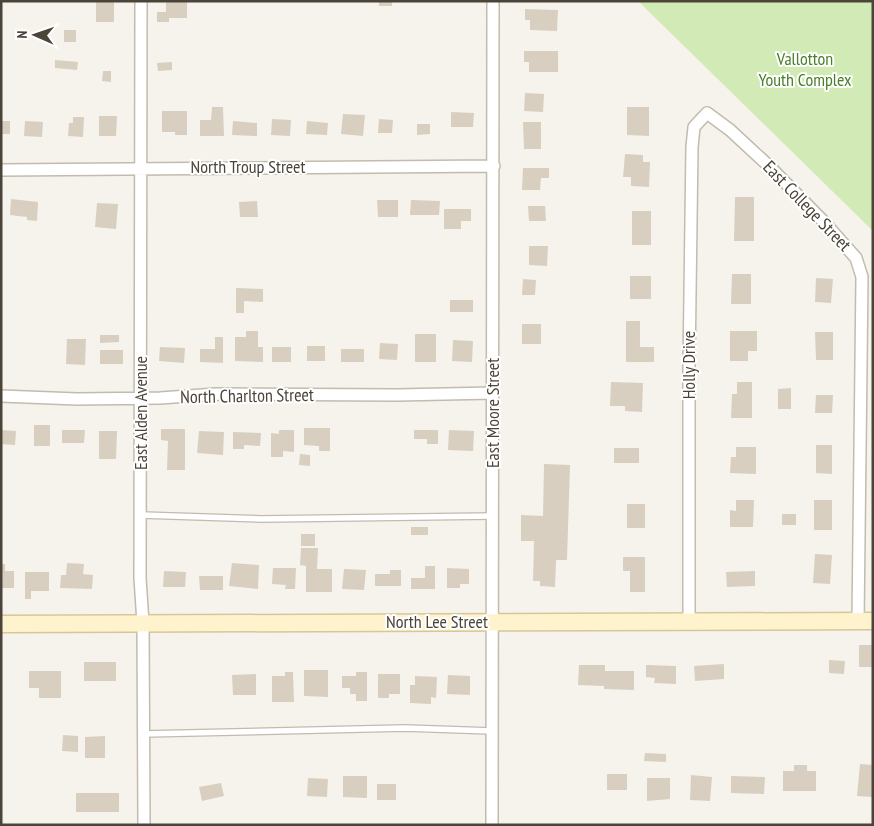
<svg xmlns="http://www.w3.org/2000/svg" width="874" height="826" font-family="'PT Sans Narrow',sans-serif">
<rect width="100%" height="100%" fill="#f6f3ec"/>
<path fill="#d2eab5" d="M638 1H873V231Z"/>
<path fill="#d8cfc1" d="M96 1H114V22H96Z
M166 1H187V18H169V22H157V12H166Z
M379 1H392V6H379Z
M525 9 558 10 557 31 530 30V20H525Z
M64 30H76V42H64Z
M524 51H558V72H529V62H524Z
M55 60 78 62 77 70 55 68Z
M172 62V70L158 71 157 63Z
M103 71H111V82L102 81Z
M525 93 544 94 543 112 524 111Z
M212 107H223L224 136H200V120H211Z
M627 107H649V136L627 135Z
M162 111H187V135H175V132H162Z
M451 112 474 113 473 127H451Z
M343 114 365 115 363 136 341 134Z
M99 116H117L116 136H99Z
M73 117H84L83 137 68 136 69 123H73Z
M272 119 291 120 290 136 271 135Z
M379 119 393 120 392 133H378Z
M1 121H10V134H1Z
M25 121 43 122 42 137 24 136Z
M233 121 257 123V136L232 135Z
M307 121 328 123 327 135 306 134Z
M523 122H541V149H524Z
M417 124H430V134L417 135Z
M625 154 643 155V162H650L649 187 631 186V177H623Z
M523 168H549V178H541L540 190H522Z
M735 197H754V241H734Z
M11 199 38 202 37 221 27 220V217L10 215Z
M377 200H398V217H378Z
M411 200 440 201 439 215H410Z
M257 201 258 217H240L239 202Z
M97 203 118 204 116 229 95 227Z
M528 206H545L546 221H529Z
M444 209H471V221H461V229H444Z
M632 211H651V245H632Z
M529 246H548L547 266 529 265Z
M732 274H751V304H731Z
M630 276H651V299H630Z
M816 278 833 279 831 303 815 302Z
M523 279 536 280 535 295H522Z
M236 288 263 289V302L244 301V313H236Z
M450 300H473V312H450Z
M626 321H640V347H654V362H626Z
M522 324H541V344H522Z
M246 331H258V347H263V362L235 361V337H246Z
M730 331H757V351H748V361H730Z
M815 332H833V360H816Z
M415 334H436V362H415Z
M100 335H119V342L100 343Z
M215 337H223V363L200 362V349H215Z
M67 339H86L85 365 66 364Z
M453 340 473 341 472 362 452 361Z
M380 343 398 344 397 360 379 359Z
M307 346H325V361H307Z
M160 347 185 348 184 363 159 361Z
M272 347H291V362H272Z
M341 349H364V362H341Z
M100 350H123V364H100Z
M611 382 643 383 642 412 625 411V406H610Z
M737 382H752V418H731L732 394H737Z
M791 388V409H778V389Z
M816 395H833L832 413H815Z
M34 425H50V446H34Z
M304 428H330V451H319V446L304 445Z
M161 429H185V470H167L168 441 161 440Z
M1 430 16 431 15 445 1 444Z
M62 430H85L84 443H62Z
M279 430H294V452L283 451V457H271V433L279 434Z
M414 430H438V444H427V439H414Z
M449 430 474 431 473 451 448 450Z
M99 431H117L116 459H99Z
M199 431 224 432 223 455 197 453Z
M233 432 261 433 260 446 244 445V449H233Z
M816 445H832V474L816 473Z
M736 447H756V474L730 473 731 457H736Z
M614 448H639V463H614Z
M300 454 310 455V466L299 465Z
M544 464 570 465 567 560H556L555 587 540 586V581H533L534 541H521V515L543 516Z
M736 500H754L753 527H730V510L736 511Z
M814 500H832V530H814Z
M627 504H645V528H627Z
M782 514H796V525H782Z
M411 527H428V535H411Z
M301 534H315V546H301Z
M301 548H318L317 569H332V592H306V566L300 565Z
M815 554 832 555 830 584 813 583Z
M623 557H645V592H630V571H623Z
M67 563 84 564 83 574 93 575 92 589 60 588 61 575H66Z
M232 563 259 565 258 589 229 586Z
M1 564H5V571H14V588H1Z
M425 566H435V589H411V578H425Z
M273 568H296L295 589H285L286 585 272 584Z
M447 568 469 569V584H460V588H447Z
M344 569 366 570 364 590 342 589Z
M390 570H401V586H375V574H390Z
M164 571 186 572 185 587H163Z
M755 571V586L727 587 726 572Z
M25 572H49V591H31V599H25Z
M199 576H223V590H200Z
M859 645H873L872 667H859Z
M829 660 845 661 844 674 829 673Z
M84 662H116V681H84Z
M724 664V679L695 681 694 666Z
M579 665H605V671H634V690L604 689V686L578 685Z
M646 665 676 666V684L654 683 655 678 646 677Z
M304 670H328V697L304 696Z
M29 671H61V698H39V688H29Z
M285 672H293L294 702H272V676H285Z
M356 672H367V701H356V694H350V688H342V676H356Z
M256 674V695H233L232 675Z
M378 674H400V694H389V698H378Z
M448 675 470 676V695L447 694Z
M415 676 437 677 436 698 431 697V704L410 703V685H415Z
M63 735 78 736V752L62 751Z
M105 736V758H85V737Z
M645 753 666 754V762L644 761Z
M860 764 873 765V797L857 796Z
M794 765H807V771H816V791H783V771H794Z
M607 774H627V790H607Z
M691 775 712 777 710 801 690 800Z
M343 776H367V798L343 797Z
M731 776 765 777 764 794 731 793Z
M308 778 328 779 327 797 307 796Z
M647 778H670V799L647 801Z
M221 783 224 796 202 801 199 787Z
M377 784H396V800H377Z
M76 793H119V812H76Z"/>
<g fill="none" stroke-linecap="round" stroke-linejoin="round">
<g stroke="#c2bbae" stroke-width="8">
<path id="lane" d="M141 515 261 519 493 516
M143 734 405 728 492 731"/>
</g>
<g stroke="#c2bbae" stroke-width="14">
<path id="street" d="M141 1 140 578 143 623 144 825
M1 170 494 166
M1 396 77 399 160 398 216 394 397 395 493 393
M689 622V367L692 147 694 127 707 113 730 130 770 167 823 221 856 258 862 277 858 622
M492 825 493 1"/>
</g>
<g stroke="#d6c79b" stroke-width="19">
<path id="secondary" d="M1 624 873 621"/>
</g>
<use href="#lane" stroke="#fff" stroke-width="5.5"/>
<use href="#street" stroke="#fff" stroke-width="11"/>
<use href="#secondary" stroke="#fff3cd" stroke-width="16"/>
</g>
<g text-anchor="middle" stroke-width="4" stroke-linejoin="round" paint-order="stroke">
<g font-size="18" fill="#4a7f2a" stroke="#fff">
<text x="805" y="65">Vallotton<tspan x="805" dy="21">Youth Complex</tspan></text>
</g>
<g font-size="18" fill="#4b4439" stroke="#fff">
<text x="248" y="173">North Troup Street</text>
<text transform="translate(807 206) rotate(46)" y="6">East College Street</text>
<text transform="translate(689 365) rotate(-90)" y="6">Holly Drive</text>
<text transform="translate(247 396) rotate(-1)" y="6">North Charlton Street</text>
<text transform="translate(141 413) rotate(-90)" y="6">East Alden Avenue</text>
<text transform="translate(493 413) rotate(-90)" y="6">East Moore Street</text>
<text x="437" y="628">North Lee Street</text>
</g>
</g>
<rect width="874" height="826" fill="none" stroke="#4b4439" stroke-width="5"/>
<g transform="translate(35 35) rotate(272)" stroke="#ffffff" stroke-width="4" paint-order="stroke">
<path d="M0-4L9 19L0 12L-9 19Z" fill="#4b4439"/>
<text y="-8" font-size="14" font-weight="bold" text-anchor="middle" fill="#4b4439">N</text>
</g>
</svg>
